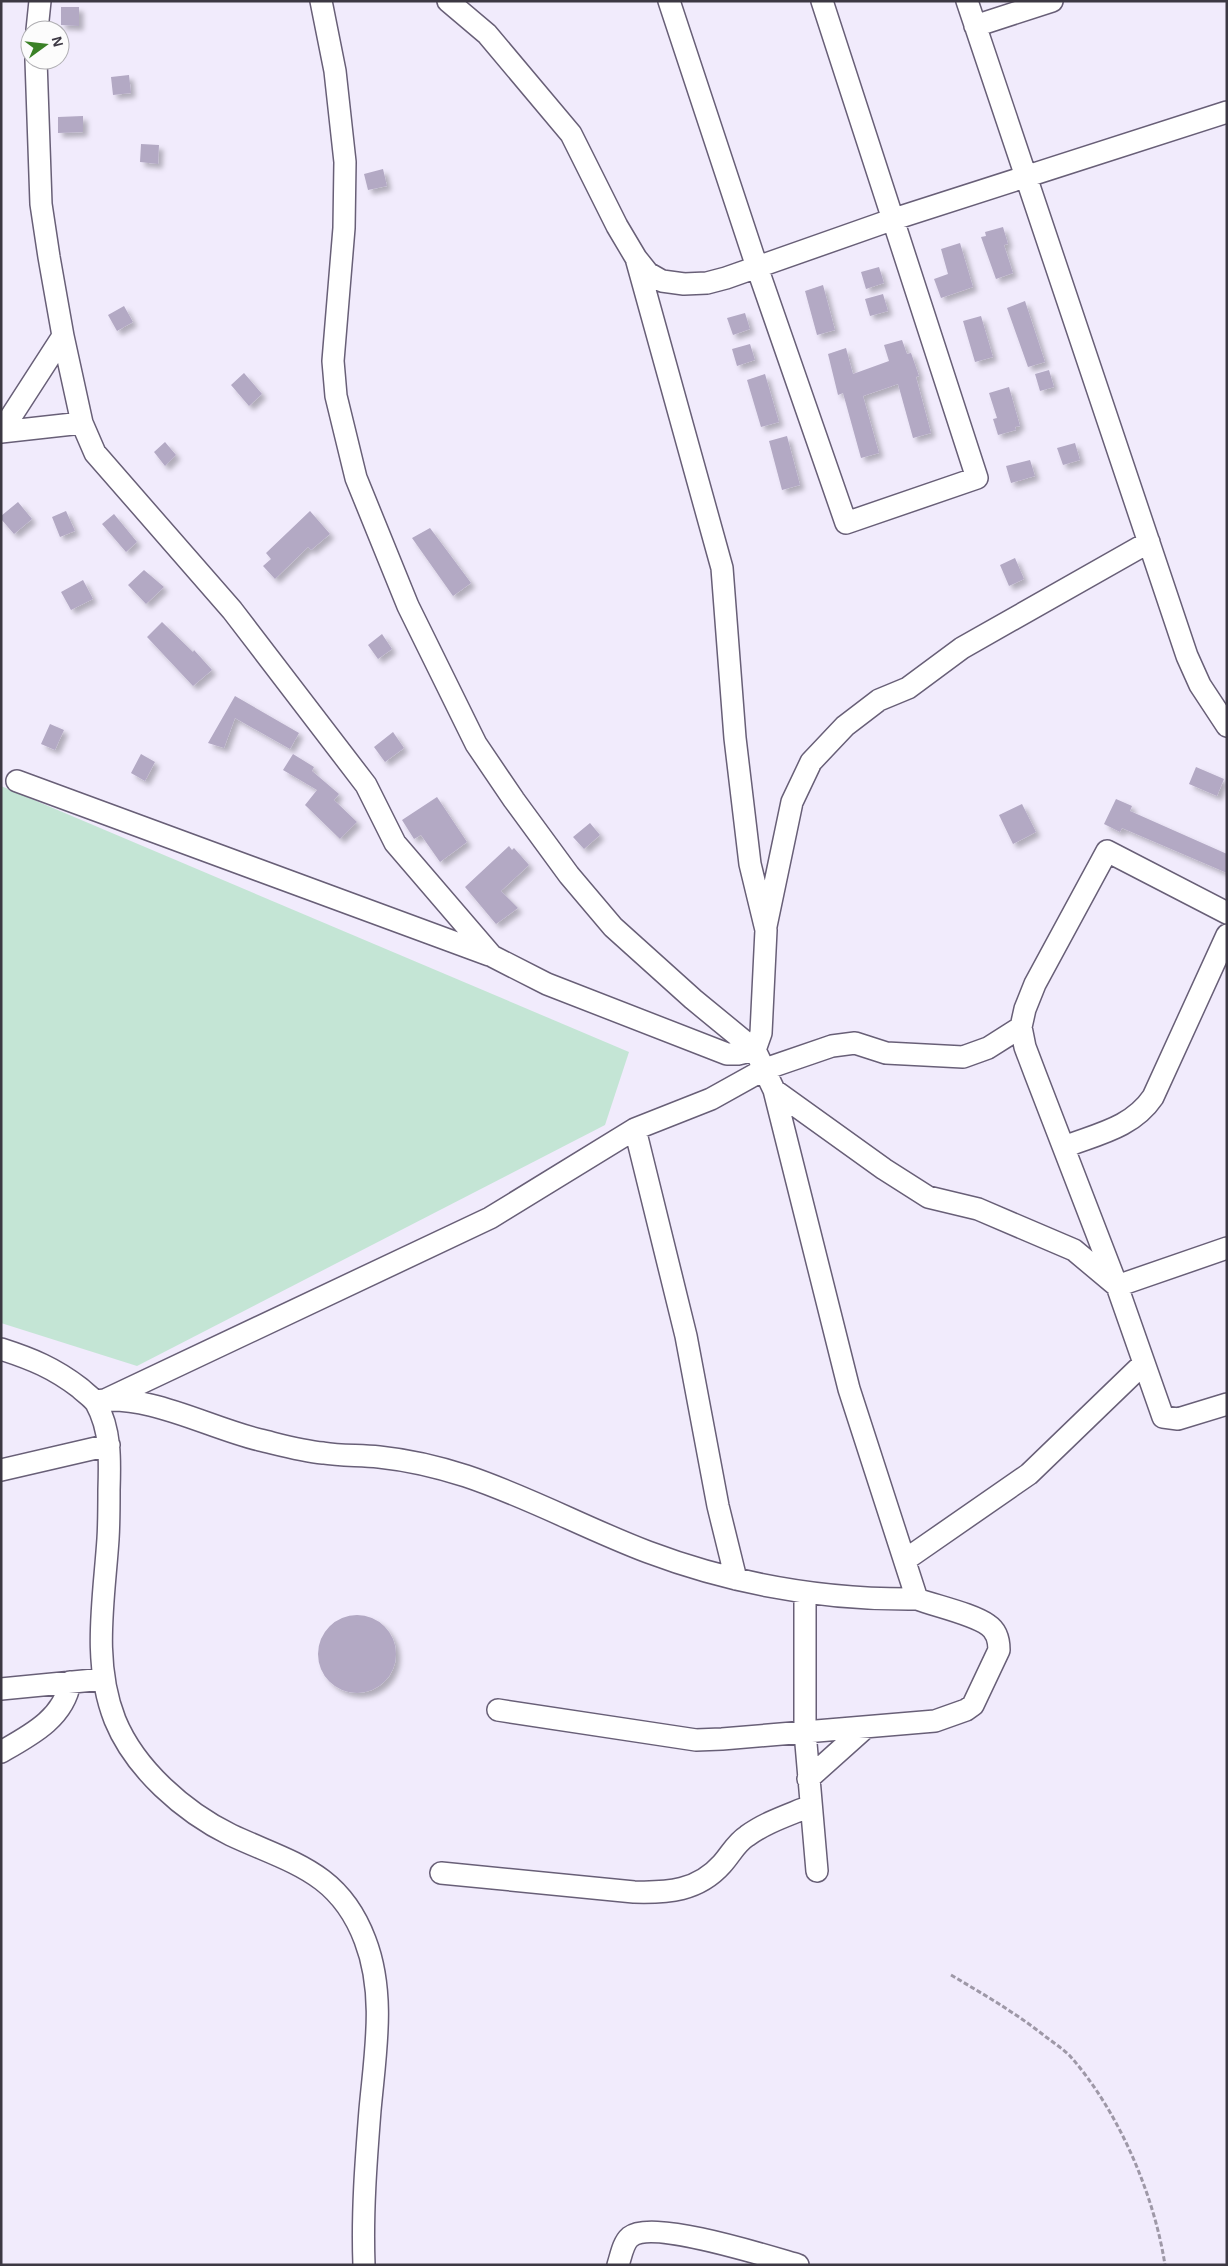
<svg xmlns="http://www.w3.org/2000/svg" width="1228" height="2266" font-family="Arial,sans-serif">
<defs>
<filter id="shadow"><feDropShadow dx="4.5" dy="4.5" stdDeviation="2.5" flood-color="#0004"/></filter>
</defs>
<rect width="100%" height="100%" fill="#f1ebfc"/>
<path fill="#c4e5d5" d="M1 786 629 1052 605 1125 137 1366 1 1323Z"/>
<path fill="#b3a9c4" filter="url(#shadow)" d="M61 7H79V26L61 25Z
M129 75 131 93 113 95 111 77Z
M83 116V132L58 133V117Z
M141 144 159 145 158 164 140 162Z
M383 169 387 186 368 190 364 174Z
M1003 227 1008 244 1004 245 1013 273 996 279 981 237 986 236 985 232Z
M960 243 973 287 941 298 934 279 948 274 941 249Z
M879 267 884 283 866 289 861 272Z
M823 285 835 330 817 335 805 291Z
M883 294 888 311 870 316 865 299Z
M1025 301 1045 362 1028 367 1007 308Z
M124 306 133 322 117 331 108 315Z
M745 313 750 329 733 335 727 318Z
M981 316 993 357 975 362 963 321Z
M902 340 907 354 911 353 919 376 916 377 931 433 913 438 898 384 863 396 879 453 861 458 843 393 838 395 828 354 846 348 853 374 889 361 884 345Z
M750 344 755 360 737 366 732 349Z
M1049 370 1054 387 1040 391 1035 374Z
M244 373 262 394 249 406 231 385Z
M765 374 779 422 761 427 747 380Z
M1009 387 1020 426 1015 427 1016 430 998 435 993 419 997 418 989 393Z
M787 436 800 485 782 490 769 441Z
M165 442 176 455 165 466 154 452Z
M1075 443 1080 460 1063 465 1057 448Z
M1030 460 1035 476 1011 483 1006 466Z
M18 502 32 519 14 534 1 519V516Z
M66 511 75 531 60 537 52 517Z
M310 511 330 534 311 550 308 547 275 579 263 566 271 559 266 553Z
M114 514 137 542 126 552 102 524Z
M430 528 471 583 453 596 412 538Z
M1015 558 1024 579 1009 586 1000 565Z
M144 570 164 587 146 604 128 585Z
M83 580 93 599 71 610 61 592Z
M162 622 193 652 194 650 212 670 193 686 147 637Z
M382 634 392 649 378 659 368 645Z
M235 696 299 733 290 749 235 718 224 748 208 743Z
M50 724 64 730 55 750 41 744Z
M393 732 404 748 385 762 374 747Z
M141 754 155 762 145 781 131 773Z
M293 754 314 767 312 771 339 794 334 800 357 822 340 839 305 805 317 790 283 770Z
M1196 767 1224 779 1217 796 1189 784Z
M437 797 467 842 440 862 421 835 414 839 402 820Z
M1116 799 1132 806 1130 811 1227 854V873L1122 828 1120 832 1104 824Z
M1022 804 1036 832 1013 844 999 815Z
M590 823 600 835 584 849 573 837Z
M509 846 512 850 514 848 529 865 501 891 518 908 496 924 465 887Z
M318 1654a39 39 0 1 1 78 0a39 39 0 1 1-78 0Z"/>
<g fill="none" stroke-linecap="round" stroke-linejoin="round">
<g stroke="#685f77" stroke-width="24">
<path id="minor" d="M448 1 487 34 571 134 617 226 636 258 648 273 662 281 684 284 707 283 726 278 891 220 1227 112
M669 1 757 267 846 523 977 478 822 1
M967 1 1187 656 1200 685 1227 726
M975 26 1052 1
M37 30 40 1
M36 60 41 204 49 257 63 336 82 423 95 453 232 610 366 785 395 843 492 956 547 984 727 1054H738L755 1050 761 1033 766 930 750 864 735 738 722 568 636 258
M1 432 63 336
M1 432 82 423
M17 781 489 955
M1227 913 1107 851 1035 984 1025 1009 1021 1027 1025 1047 1036 1076 1117 1286 1163 1417 1178 1419 1227 1404
M766 926 792 802 811 762 845 726 879 700 908 688 962 648 1149 542
M774 1090 884 1169 928 1197 978 1209 1074 1250 1117 1286 1227 1248
M635 1129 686 1336 718 1506 736 1579
M1064 1147C1097 1134 1132 1128 1153 1097L1227 935
M1 1349C32 1359 54 1368 80 1388 85 1393 92 1397 96 1403 111 1430 110 1460 109 1490 109 1506 109 1523 108 1539 104 1600 92 1662 115 1720 135 1769 184 1812 231 1835 291 1863 339 1871 365 1940 386 1994 375 2054 370 2110 366 2161 362 2213 364 2265
M107 1399 490 1218 635 1129 711 1099 765 1069 832 1046 855 1043 886 1053 963 1057 988 1048 1021 1027
M95 1401C151 1394 206 1427 260 1440 281 1445 302 1451 323 1453 341 1456 360 1455 379 1457 408 1460 438 1467 466 1476 529 1497 587 1529 648 1552 733 1584 826 1600 917 1599L849 1389 774 1090 755 1050 693 999 613 927 569 875 514 800 476 744 408 606 356 478 336 396 333 361 344 228 345 162 335 71 321 1
M1 1470 109 1445
M905 1560 1029 1474 1143 1364
M805 1592V1732L817 1871
M1 1689 104 1679
M498 1710 696 1740 722 1739 935 1721 966 1710 973 1705 999 1650C999 1640 997 1631 988 1625 973 1614 936 1606 917 1599
M1 1752C31 1735 64 1718 70 1682
M808 1779 865 1728
M441 1873 634 1892C668 1893 698 1891 722 1864 731 1854 736 1843 747 1836 766 1822 789 1815 810 1806
M618 2265C621 2256 623 2243 630 2237 652 2219 770 2257 798 2265"/>
</g>
<path stroke="#9e98a7" stroke-width="3" stroke-dasharray="5 2.5" stroke-linecap="butt" d="M951 1975C983 1994 1016 2013 1046 2037 1054 2043 1063 2049 1070 2056 1118 2110 1154 2194 1165 2265"/>
<use href="#minor" stroke="#fff" stroke-width="21"/>
</g>
<rect width="1228" height="2266" fill="none" stroke="#3c3843" stroke-width="5"/>
<g transform="translate(45 45) rotate(75)"><circle r="24" fill="#fcfcfc" stroke="#afaeb2"/>
<path d="M0-4L9 19L0 12L-9 19Z" fill="#3a8126"/>
<text y="-8" font-size="14" font-weight="bold" text-anchor="middle" fill="#3c3843">N</text>
</g>
</svg>
